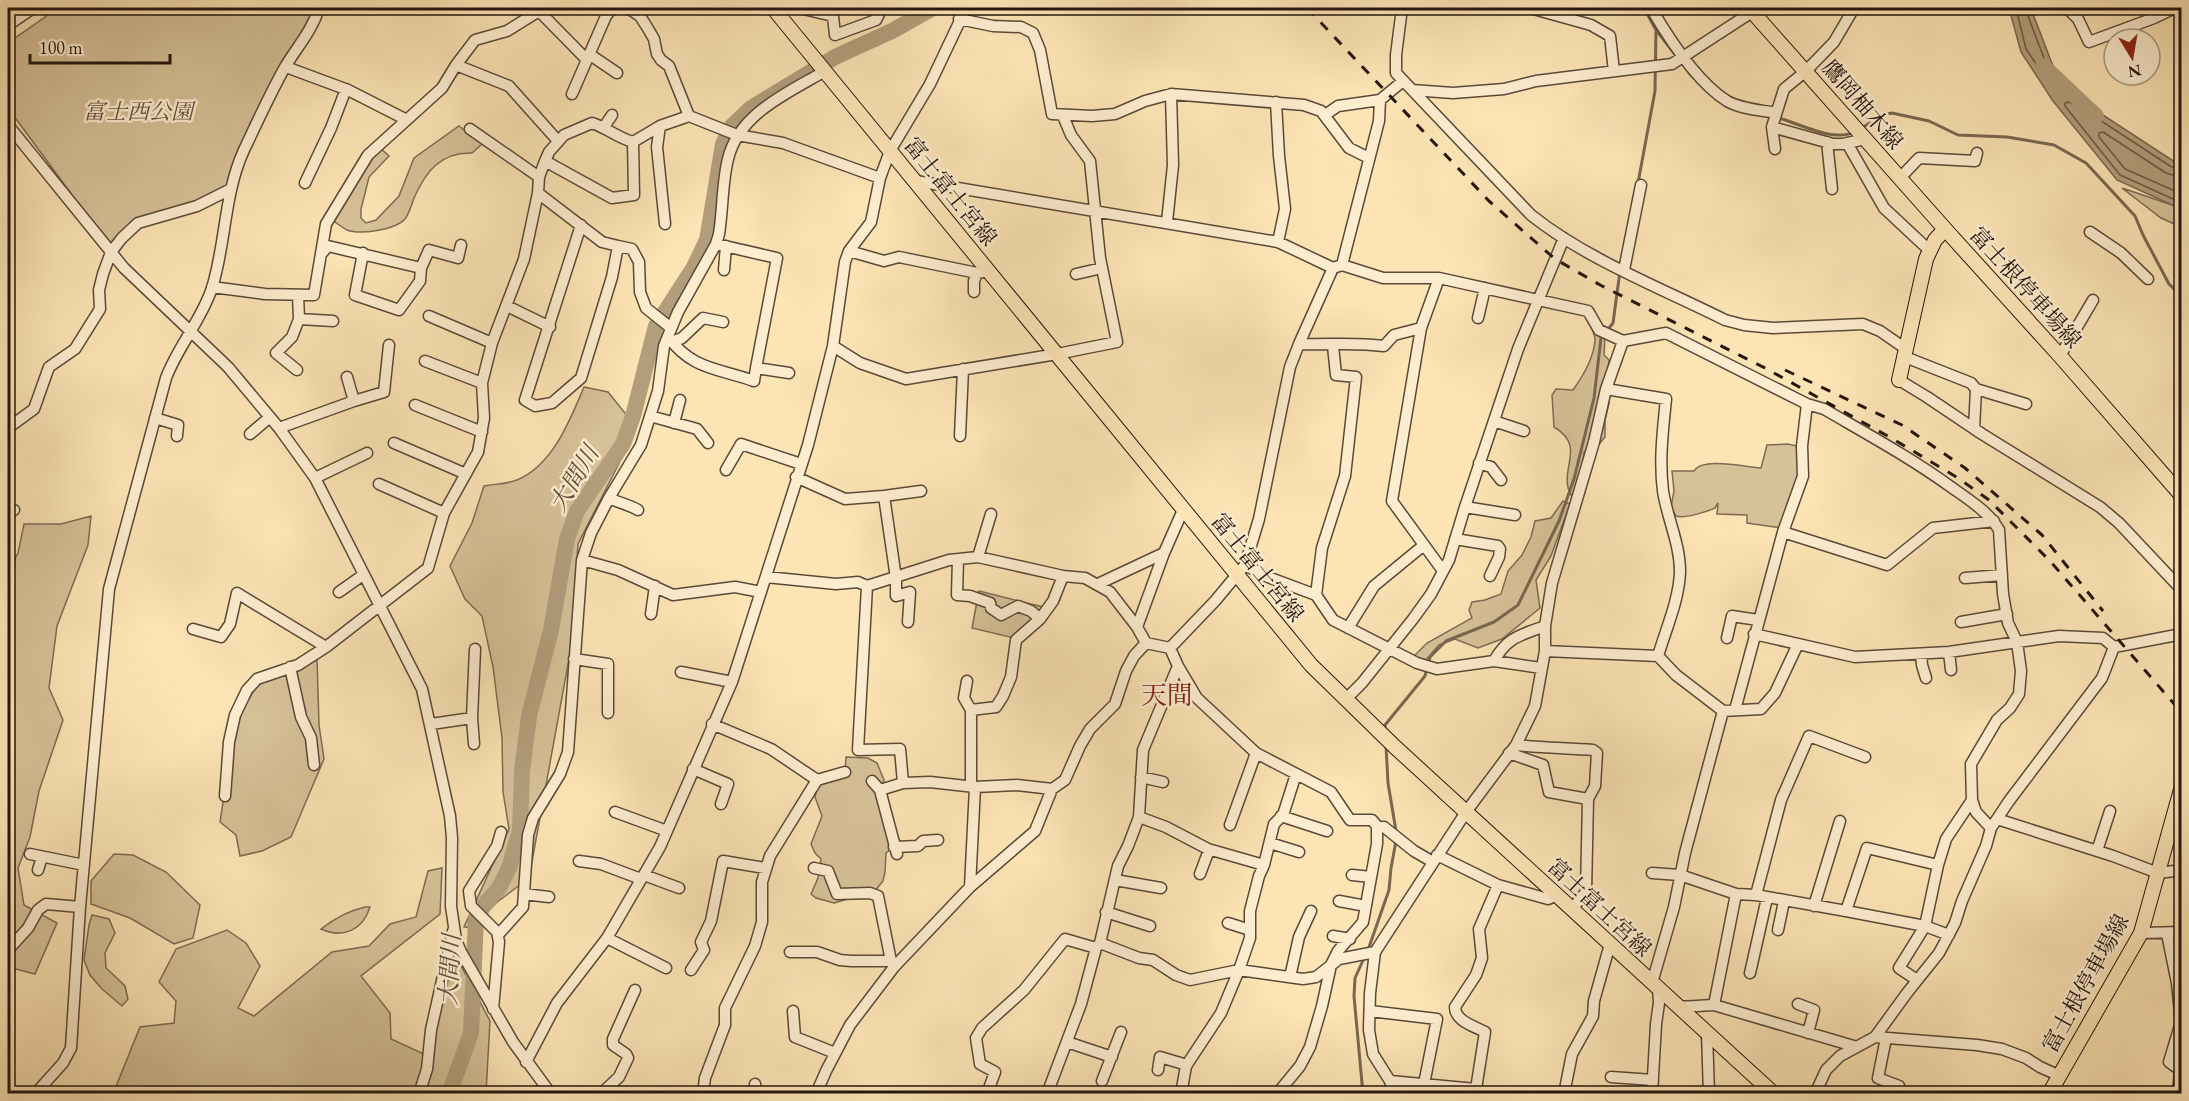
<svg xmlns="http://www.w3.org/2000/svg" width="2189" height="1101" font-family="'EB Garamond','Noto Serif JP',serif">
<rect width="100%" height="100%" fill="#fce4b5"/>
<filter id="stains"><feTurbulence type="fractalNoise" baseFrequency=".00333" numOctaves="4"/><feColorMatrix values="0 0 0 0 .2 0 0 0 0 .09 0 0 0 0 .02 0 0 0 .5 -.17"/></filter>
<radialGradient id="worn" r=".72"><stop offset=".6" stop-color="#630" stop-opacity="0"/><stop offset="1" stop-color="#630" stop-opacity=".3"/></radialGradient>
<path fill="#d7c199" stroke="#7e6b54" stroke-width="1.5" d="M58 8H312L310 17 284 62 228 191 138 220 111 248 8 108V43Z
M459 126 482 144 472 153C441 152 426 171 414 198 412 204 409 214 405 219 395 230 360 235 347 230 343 228 339 225 335 222L334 214 378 146 389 156 369 177 361 209V218L366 223 376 220 399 196 414 158Z
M2122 188 2181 208V227L2161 218Z
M1591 326 1605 335 1604 355 1609 360 1606 389 1609 403 1605 420V437L1600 443 1590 446 1584 452C1583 459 1582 467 1583 474 1584 482 1588 485 1584 495L1579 491 1571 495C1557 470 1588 447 1554 427L1552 395 1556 389 1573 390C1583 376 1594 357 1595 340 1595 335 1592 330 1591 326Z
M584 387 608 392 629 418 634 434 578 544 571 648 531 867 525 881 496 903 472 928 464 927 509 829 503 792 502 738 493 667 482 616 465 599 450 566 472 523 484 486C494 484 508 484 517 480 553 465 570 420 584 387Z
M1788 444 1801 447 1799 475 1782 528 1747 523V515L1717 514 1718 503 1715 508C1706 512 1684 519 1676 516L1671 507 1674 491 1672 471H1694C1703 457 1745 467 1761 468L1767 445Z
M1563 501 1570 504 1551 556 1536 580 1540 608 1502 639 1478 648 1455 639 1439 645 1424 662 1414 656 1427 643 1472 618 1469 610 1472 602 1485 600 1501 594 1508 571 1522 555 1531 537 1535 521 1551 518Z
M91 516 88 545 57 626 49 688 63 720 39 791 30 837 18 868 24 905 57 923 35 974 8 967V572L18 553 24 524H61Z
M979 591 1043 607 1014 638 972 628Z
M317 658 319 725 324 759 291 837 262 851 240 856 236 835 220 822 232 743 241 712 258 684 299 669Z
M846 757 868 758 877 763 884 780 879 797 894 847 886 853 885 872 883 881 875 891 834 903 816 898 811 894 818 878 821 859 815 853 811 844 822 816 815 797 818 784 845 772Z
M114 854 133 855 166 872 200 905 193 938 174 944 130 918 91 904V881Z
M442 868 440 914 361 976 390 1013 391 1039 428 1056 450 959 457 958 490 1021 486 1093 113 1094 140 1027 174 1023 176 1001 159 982 176 949 227 930 246 943 260 966 238 1008 254 1016 332 952 369 946 390 924 416 917 428 871Z
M365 907H370C363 930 343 939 321 929 335 918 348 911 365 907Z
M92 915 109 919 115 933 105 953 106 968 125 986 128 999 122 1006 102 989 90 975 84 960 89 925Z"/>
<path fill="#b39e7c" stroke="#7a6750" stroke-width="1.5" d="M2009 8H2045L2033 14 2063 92 2083 102 2181 166V209L2117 180 2053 101 2021 52Z"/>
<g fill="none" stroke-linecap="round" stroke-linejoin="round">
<path stroke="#6c5a45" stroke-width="1.5" d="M2016 8 2026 49 2045 77 2048 78 2050 74 2028 16V11L2032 8
M2182 171 2170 166 2080 107 2068 102 2065 103V106L2120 175 2182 203
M2182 178 2166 173 2103 132 2099 133V137L2125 169 2182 194"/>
<path stroke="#7a6750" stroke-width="3" d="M1644 8 1656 30 1678 58
M1689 73 1712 95
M1782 119C1802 125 1834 142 1854 132
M1862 128 1882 115 1892 113 1929 121 1958 135 2007 137 2054 145 2086 163 2135 216 2143 235 2169 284 2182 297
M1638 183 1655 91 1656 30
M1385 730V725L1425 676 1430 657 1446 641 1494 622 1518 605 1559 521 1574 479 1594 398 1601 338 1613 323 1620 271
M1386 746 1388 783 1396 831
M1368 950 1389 890 1391 868 1396 841
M1363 1094 1354 996 1355 978 1365 956"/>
<path stroke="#b39e7c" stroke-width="16" d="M2043 66 2096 116
M449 1094 471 1033 476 918 485 904 499 888 509 868 520 830 522 771 529 716 551 630 567 539 577 511 623 444 633 416 656 326 694 267 707 240 723 144 732 126 751 108 835 57 892 31 933 8"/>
<g stroke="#5a4938" stroke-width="13">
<path id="minor" d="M536 8 586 59
M628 8 640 16 647 27 654 39 657 54 661 60 669 66 689 116
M799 8 833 16 835 35 876 20 882 8
M1402 8 1396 55V73L1531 215C1586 259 1661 288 1725 320L1744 325 1773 328 1863 324 1880 331 1906 349
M1530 8 1591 25 1610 36 1614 71
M1651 8C1668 37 1698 83 1727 101 1741 109 1760 110 1776 113
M2067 8 2078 19 2089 42 2154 18 2175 8
M539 11 507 31 475 40 456 65 509 86 558 141
M959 19 993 26 1021 27 1033 33 1040 50 1052 114 1092 116 1115 114 1145 101 1171 94 1304 105 1321 111 1349 148 1369 158
M8 25 33 8
M589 54 617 73
M286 67 348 90 405 119
M1412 90 1453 93 1504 89 1536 81 1672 64 1752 12
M572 94 606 16 612 8
M1276 102 1279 156 1285 209 1278 242
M1325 115 1338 106 1380 100
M8 125 124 268 228 367 279 428 315 478 422 689 450 816 452 838 451 906 456 940 461 952 513 1042 551 1094
M660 126 657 147 665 224
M604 127 612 115
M1772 127 1833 144H1843L1865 139
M470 129 539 177
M1827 142 1832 189
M1847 143 1884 208 1929 250
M1775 149 1772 127 1784 89 1806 71 1834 42 1854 8
M545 161 612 198 634 195 633 142
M1900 178 1919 158 1975 161 1977 153
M916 181 1278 242 1333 268
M305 183 331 128 346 89
M538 193 602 242 618 246 612 277 581 378 552 403 535 406 525 400 581 225
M1167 222 1173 165 1171 94
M2090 232 2121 253 2148 279
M716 244 777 258 756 368
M618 246 632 249 639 262 640 292 646 308 671 328
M849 251 884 261 899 257 977 273 989 271
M322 253 328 246 421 268 429 250 458 258 461 245
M363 253 355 295 399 310 420 281 421 268
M1342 265 1383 278H1439L1588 311 1599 330 1623 341 1666 333 1807 404 1824 409C1867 434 1911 458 1951 487 1968 499 1989 512 1999 530L2003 594 2008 623 2017 642 2021 671 2019 694 2010 708 1997 720 1971 764 1972 800 1976 812 1991 828
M724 270 726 246
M1624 270 1641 185
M1076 274 1102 268
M1439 278 1421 328 1392 501 1443 571
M212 287 265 294 314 295 326 224 368 155 442 88 456 65
M974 292V281L977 273
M298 295 299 319
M507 306 550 327
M429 316 492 343
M1478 318 1485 288
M668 337C693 370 717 368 754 381L756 368 789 373
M672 342 682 338 703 318 723 322
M1299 344C1328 345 1355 342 1384 346L1394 335 1421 328
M833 346 860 363 906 379 1057 354 1117 342 1100 258 1090 161 1071 135 1063 116
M2060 356 2093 300
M1905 357 1971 383 1976 389 1974 429
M425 361 482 383
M297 370 276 353 292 337 299 319 333 321
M347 377 354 401
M1899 380 1927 397 1982 434 2100 507 2119 523 2182 590
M1606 389 1666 399C1663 429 1659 460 1663 491 1667 518 1680 543 1680 572 1679 600 1666 629 1658 656L1676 675 1723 711
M1976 389 2026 404
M415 405 482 432
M650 416 697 429 708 443
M155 418 178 425 177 436
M1494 421 1524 431
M674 423 680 400
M8 428 34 409 49 367 75 349 100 309 99 290 103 274 111 252 122 238 138 223 197 206 231 189
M279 428 354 401 384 392 389 345
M250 434 270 417
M960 436 963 369
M394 443 466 474
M1479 463 1491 467 1501 480
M726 470 741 444 801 464
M796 477 845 499 884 496
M315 478 367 453
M379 484 444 513
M609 498C619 503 628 504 638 510
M1465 507 1515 515
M8 510H14
M1783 532 1887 565 1933 528 1994 521
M1455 539 1498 546 1500 549 1499 557 1490 576
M978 557 991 514
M958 559 957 595 970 596 990 603 991 608 1001 615 1018 606 1031 611 1040 619
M582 560 618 570 673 595 735 587 761 592
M1245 565 1268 577 1316 595 1333 620 1417 663 1437 669 1494 661C1507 637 1521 635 1545 626
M766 577 836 584 858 582 867 586 949 560 978 557 1063 576 1085 578 1110 592 1137 627 1146 643 1170 648
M1965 578 2002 575
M1098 584 1164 553 1183 510
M867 586 858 750 900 749 903 783
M339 592 363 575
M1316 595 1322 548 1345 476 1356 377 1336 375 1333 346
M651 614 655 586
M908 622 910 592 896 596V578L884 496 921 491
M1961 622 2007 614
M1137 627 1164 553
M1348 628 1374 586 1424 545
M193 629 221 637 230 624 237 593 326 647 428 568 444 513 478 452 484 418 482 383 492 343 524 259 538 193 539 177 545 161 549 152 564 135 592 123C607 128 618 138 633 142L660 126 689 116 737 135 783 143 880 178
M1754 634 1855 657 1949 652 2059 636 2103 638 2114 647
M1727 638 1732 616 1758 620
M2114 647 2182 634
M1170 648 1215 601 1245 565 1259 519 1290 367 1299 344 1333 268 1342 265 1379 121 1380 100 1403 81
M1545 651 1658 656
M1949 652 1951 670
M1921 654 1922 665 1926 678
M574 659 608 664V713
M1494 661 1541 668
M1178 666 1197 698 1256 753 1331 792 1350 820H1372L1377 826V844L1363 922 1338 951 1331 965 1322 1006 1310 1047 1300 1066 1277 1094
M290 667 301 717 311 738 314 765
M681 672 732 682
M967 681 964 698 971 710V786
M1345 700 1362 683 1413 619 1431 594 1449 560 1465 507 1518 349 1564 238
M971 710 996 707 1003 696 1011 677 1016 640 1040 619 1053 601 1063 576
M1735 710 1783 532 1803 476 1802 446 1807 404
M431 724 472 718
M712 724 771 749 817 780 845 772
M474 744 472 718 475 649
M1516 745C1542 748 1567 748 1593 750L1597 753 1595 786 1588 799 1586 892 1572 909
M1509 753 1543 765 1549 792 1588 799
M693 769 728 784 721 804
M1141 777 1163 782
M872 781 880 790 903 783 930 782 975 787 1017 785 1052 789
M880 790 897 854
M225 796 229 742 235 715 247 690 257 679 298 665 326 647
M615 812 667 831
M1281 816 1327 831
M1139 817 1166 827 1208 849 1264 865
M1997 819 2113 856 2158 873 2182 870
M1230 825 1256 753
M1377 827H1384L1414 851 1433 862
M1270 843 1299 852
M894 847 918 846 923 841 938 840
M2097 851 2110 811
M30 854 84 865
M1437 855 1498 885 1548 899 1557 895
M579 861 601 864 641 879
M814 868 828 871 837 894 870 893 878 896 891 961 894 967
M38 870 42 857
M1652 873 1680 875 1736 894 1756 895 1846 911 1925 926 1949 935
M1200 874 1209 850
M644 875 679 888
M1352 875 1371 877
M1115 880 1161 888
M970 887 975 787
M524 894 549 897
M1756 895 1781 800 1809 736 1865 757
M1339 901 1366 906
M1814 906 1840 821
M1846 911 1867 848 1938 865
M1106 912 1150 926
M1228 923 1250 930
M1778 930 1784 901
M2141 933 2182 932
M2167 934 2177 983 2181 1022 2169 1062 2180 1070 2178 1094
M498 935 523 907 528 835 533 818 560 774 568 752 582 560 591 533 609 498 641 445 658 391 664 346 678 312 716 244 719 234C723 209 722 183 728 159 739 113 788 93 825 71
M1333 936 1350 939
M607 938 666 968
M1100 943 1139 958 1153 960 1176 975 1190 980 1239 970 1303 979 1316 977 1339 959 1375 952
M8 950 28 928 38 910 46 904 80 907
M790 952H817L840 960 851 961H891
M691 970 704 950 701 942 711 921 723 861 765 868
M1750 973 1767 898
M1290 977 1299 937 1311 911
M1917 980 1899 968 1925 926 1938 865 1946 839 1972 800
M1652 983 1674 907 1685 853 1723 711 1761 709 1775 693 1798 644
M1798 1004 1814 1010 1808 1033
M1714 1005 1736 894
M1678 1006C1690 1008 1702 1005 1714 1005L1857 1047
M493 1009 499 942 497 932 471 906 469 891 497 846 501 832
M793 1011 795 1037 835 1053
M1370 1011 1437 1019 1424 1084
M1707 1033 1709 1094
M1875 1037 1977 1045 2002 1049 2026 1058 2040 1067 2058 1075
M1886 1038 1878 1078 1899 1086 1896 1094
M1067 1042 1112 1057
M526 1062 557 1003 607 938 660 847 732 682 808 445 833 346 845 262 849 251 871 222 880 178 890 151 930 84 966 8
M1158 1070 1160 1057 1187 1065
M1611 1077 1653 1080
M1102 1081 1121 1032
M1390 1081 1476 1089 1475 1094
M755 1084 757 1094
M1476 1089 1485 1032C1474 1026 1455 1021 1455 1007L1476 975 1482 958 1479 929 1498 885
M35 1094 63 1063 71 1048 80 907 109 589 166 378C178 346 201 321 212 288 226 243 224 193 244 150 257 122 270 94 285 67 297 47 312 31 319 8
M419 1094 427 1069 431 1030 453 931
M601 1094 619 1077 628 1058 626 1054 613 1045V1039L635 990
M703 1094 705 1078 725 1025V1008L755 946 762 922V882L770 856 817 780
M816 1094 826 1071 850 1025 894 967 970 887 1035 831 1052 789 1065 780 1080 746 1090 729 1115 704 1126 671 1134 656 1146 643
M987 1094 995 1072 980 1064 976 1038 982 1028 1024 990 1065 939 1096 948
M1047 1094 1081 1004 1096 948 1100 943 1118 866 1128 846 1139 817 1143 750 1178 666 1170 648
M1181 1094 1186 1066 1221 1013 1239 970 1250 938V911L1259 876 1264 865 1274 824 1283 815 1296 774
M1393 1094 1390 1081 1373 1054 1369 1030 1370 993 1375 952 1466 812 1516 745 1535 706 1545 651V626L1552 583 1594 442 1606 389 1623 341
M1564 1094 1572 1054 1593 1016 1594 1001 1610 944
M1652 1094 1656 1024 1659 1003 1658 988
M1815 1094 1826 1070 1840 1056 1875 1037 1907 993 1939 953 1955 923 1962 901 1986 846 1991 828 2009 801 2102 678 2114 647"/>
</g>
<g stroke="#24150e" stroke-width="16">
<path id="major" d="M773 8 1311 665 1395 747 1774 1094
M1749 8 1945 229
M1899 380 1926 259 1935 240 1945 229 2060 356 2182 496
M2049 1094 2141 933 2182 786"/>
</g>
<use href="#minor" stroke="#fdedcf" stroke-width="10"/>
<use href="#major" stroke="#fce4b5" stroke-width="14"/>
<path stroke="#24150e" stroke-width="3" stroke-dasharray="10 10" stroke-linecap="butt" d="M1307 8 1489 201 1555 259 1602 286 1765 368 1893 439 1958 478 1989 500 2050 561 2182 713
M1785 370 1902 425 1965 468 2042 535 2103 611"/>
</g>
<g text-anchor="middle" stroke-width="5" stroke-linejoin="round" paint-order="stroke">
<g font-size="22" fill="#24150e" stroke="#fdedcf">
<text transform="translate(1863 104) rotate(49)" y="8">鷹岡柚木線</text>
<text transform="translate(951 191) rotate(51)" y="8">富士富士宮線</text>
<text transform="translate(2026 287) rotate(48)" y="8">富士根停車場線</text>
<text transform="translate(1258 567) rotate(51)" y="8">富士富士宮線</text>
<text transform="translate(1600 907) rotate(43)" y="8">富士富士宮線</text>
<text transform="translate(2085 983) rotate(-61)" y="8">富士根停車場線</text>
</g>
<g font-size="22" font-style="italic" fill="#63513f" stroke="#fdedcf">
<text x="138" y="119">富士西公園</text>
</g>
<g font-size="24" font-style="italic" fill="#5d4c3a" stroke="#fdedcf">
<text transform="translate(574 479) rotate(-59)" y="8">大間川</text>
<text transform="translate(450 970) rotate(-87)" y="8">大間川</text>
</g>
<g font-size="26" fill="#7a1f14" stroke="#fdedcf">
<text x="1167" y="704">天間</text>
</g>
</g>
<rect width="2189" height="1101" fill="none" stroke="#fce4b5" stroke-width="30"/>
<rect x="9" y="9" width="2171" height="1083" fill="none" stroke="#24150e" stroke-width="3"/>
<rect x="15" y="15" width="2159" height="1071" fill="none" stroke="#24150e" stroke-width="1.5"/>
<g transform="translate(2132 57) rotate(169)"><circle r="28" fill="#fdedcf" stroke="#a69782" stroke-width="1.5"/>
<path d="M0-4.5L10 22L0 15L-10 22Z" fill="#8f2418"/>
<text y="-9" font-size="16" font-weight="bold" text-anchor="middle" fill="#24150e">N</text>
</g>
<path d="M30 54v9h140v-9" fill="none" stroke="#24150e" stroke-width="3"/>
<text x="39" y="54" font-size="18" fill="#24150e" stroke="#fdedcf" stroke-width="4.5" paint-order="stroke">100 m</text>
<rect width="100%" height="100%" filter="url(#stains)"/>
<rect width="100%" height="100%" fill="url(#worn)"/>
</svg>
